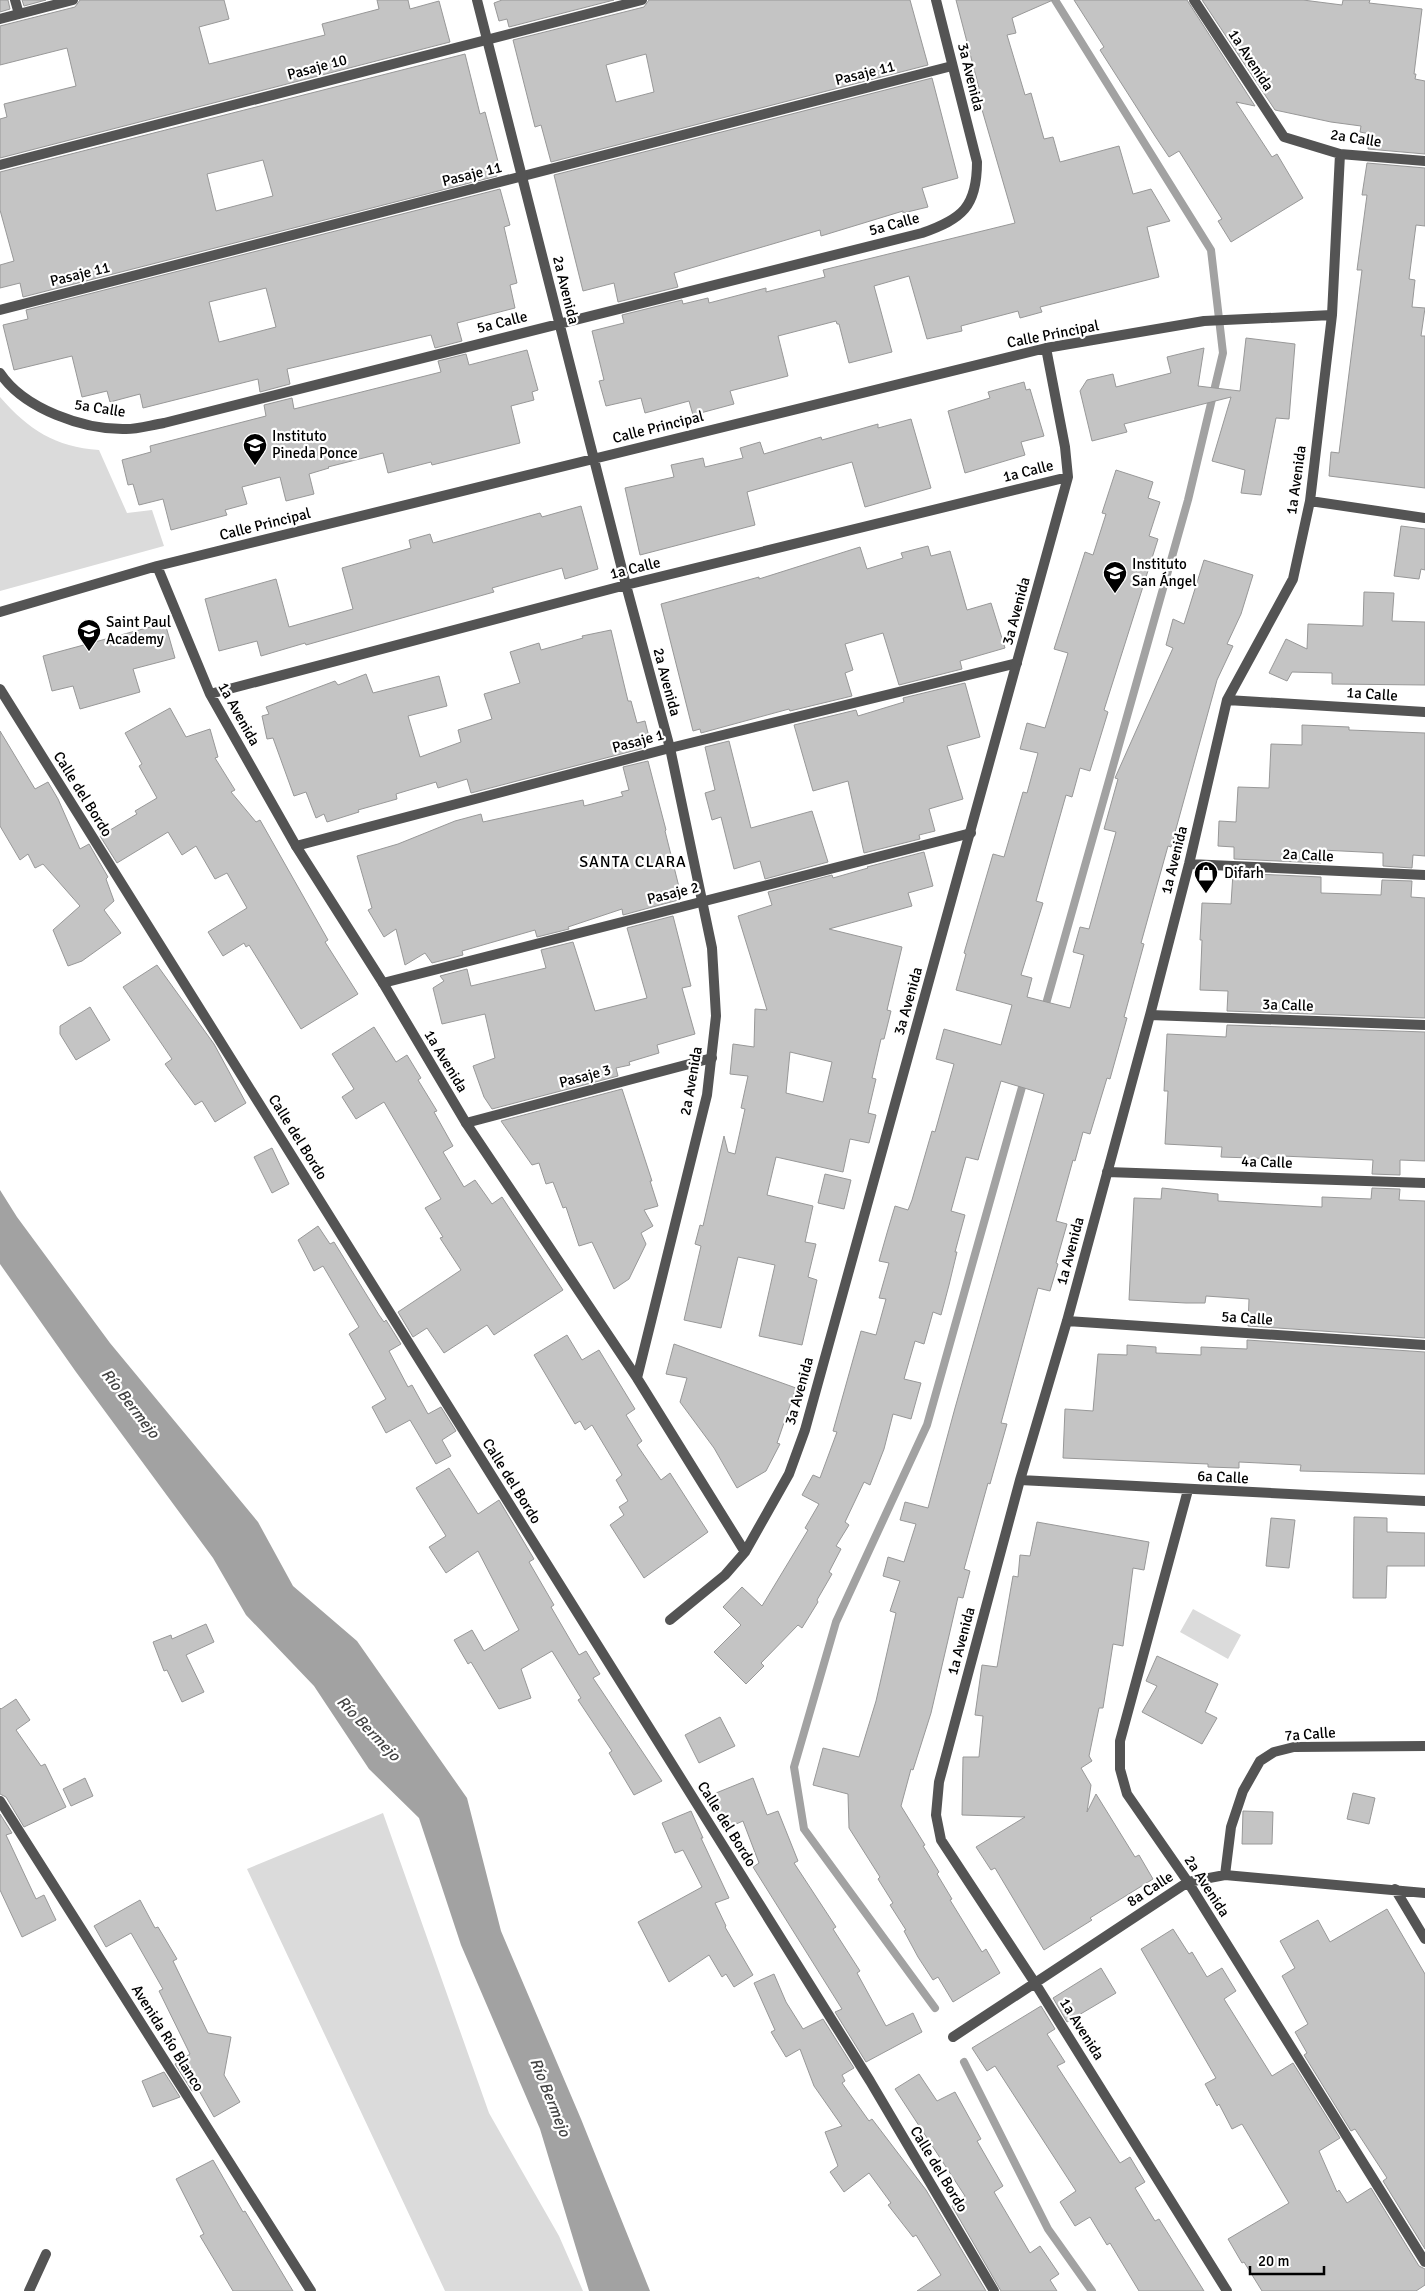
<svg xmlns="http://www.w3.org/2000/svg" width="1425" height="2291" font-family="Signika,sans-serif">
<rect width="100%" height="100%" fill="#fff"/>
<path fill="#dbdbdb" d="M0 397C29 430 55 447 99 450L127 513 152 510 164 546 0 591Z
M1193 1609 1241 1635 1228 1659 1180 1632Z
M383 1813 489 2113 559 2236 583 2291H445L247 1869Z"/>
<path fill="#a2a2a2" d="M0 1190 17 1217 110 1343 258 1522 293 1586 357 1641 467 1798 501 1931 581 2119 650 2291H589L540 2129 461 1945 419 1818 369 1769 314 1686 246 1615 213 1558 76 1372 0 1264Z"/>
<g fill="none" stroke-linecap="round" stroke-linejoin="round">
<path stroke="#a2a2a2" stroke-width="8" d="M1044 1011 1188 500 1223 353 1211 250 1055 0
M935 2008 804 1829 794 1767 836 1622 927 1425 1024 1080
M964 2062 1048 2229 1092 2291"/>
</g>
<path fill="#c4c4c4" stroke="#989898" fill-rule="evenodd" d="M0 0H8L10 9 0 12Z
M22 0H46L24 6Z
M80 0H224L229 19 199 27 209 64 325 35 322 24 379 9 377 0H408L410 9 439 1 450 42 0 158V119L7 117 4 104 76 86 67 48 0 65V26L75 7Z
M502 0H614L509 27 507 19 499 21 494 3Z
M649 0H910L928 65 551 162 541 125 535 127 513 40 644 7ZM646 54 654 92 616 102 606 65Z
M956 0H1053L1012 18 1016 33 1007 35 1025 95 1031 93 1044 139 1053 137 1060 162 1119 146 1133 194 1151 189 1170 221 1147 227 1159 277 1040 307 1042 312 1020 318 1018 311 961 326 962 331 927 339 909 276 874 286 892 352 849 363 839 324H837L836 321 778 336 788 376 730 391 734 404 693 415 689 401 645 413 641 398 606 406 599 381 604 380 592 331 624 323 622 315 682 300 683 304 708 298 709 303 766 288V292L825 277 823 270 1015 223 976 89 979 88Z
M1074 0H1187L1255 106 1236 102 1272 157 1277 154 1303 198 1231 242 1218 221 1222 219 1179 151 1169 157 1155 136 1100 50 1104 47Z
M1202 0H1303L1342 5 1343 0H1370L1369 3 1422 9 1414 74H1416L1415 79 1425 81V154L1368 149 1370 134 1360 132 1361 126 1331 122 1275 110Z
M465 54 480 114 485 112 500 169 495 170 497 176 23 297 20 283 0 288V265L14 261 0 210V172ZM263 160 273 196 216 211 207 174Z
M932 78 958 178 922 188 928 207 903 213V211L821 236 820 230 674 273 678 287 618 302 614 283 583 291 554 175Z
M1367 163 1425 168V226L1416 225 1409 279 1415 280 1412 307 1425 308 1421 336H1425V488L1329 476 1331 452 1339 453 1362 270H1357L1367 195H1362Z
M500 189 510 225 504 227 517 283 510 285 515 308 457 323 462 341 435 348 431 335 287 369 290 384 260 392 258 379 143 408 140 394 110 402 107 391 82 397 72 356 14 370 3 325 28 319 26 310ZM266 288 276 327 219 342 209 302Z
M1246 338 1295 344 1289 419 1276 418 1261 495 1241 493 1245 470 1212 461 1231 397 1124 424 1127 432 1092 441 1080 391 1087 380 1113 374 1116 387 1171 373 1167 357 1204 348 1198 386 1240 391Z
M527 350 538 390 532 392 534 400 511 406 520 443 432 465 431 462 388 473 383 453 328 467 329 468 309 474 314 494 286 501 280 477 242 487 247 504 225 510 227 515 171 530 163 499 139 505 133 484 128 485 122 460 151 452 150 446 266 416 264 405 292 398 294 409 441 372 438 361 466 354 469 365Z
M1024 382 1026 390 1030 389 1044 436 1021 442 1025 455 965 473 948 411 990 398 988 392Z
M911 419 931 488 865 507 852 462 747 492 755 525 640 555 625 488 674 477 671 465 703 458 705 467 743 458 740 448 760 442 764 454 821 437 822 440 878 424V428Z
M1116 470 1153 482 1148 498 1160 502 1149 536 1158 539 1104 710 1108 712 1090 771 1080 768 1072 797 1066 795 1036 901 1043 903 1021 975 1032 978 1027 997 1070 1008 1084 955 1073 952 1080 927 1089 929 1116 832 1104 829 1118 779 1115 778 1173 648 1166 645 1173 619 1184 624 1204 560 1253 575 1241 614 1227 644 1233 646 1217 680 1171 847 1168 846 1141 943 1144 944 1124 1017 1127 1018 1110 1079 1107 1078 1090 1134 1083 1132 1075 1161 1073 1160 1056 1221 1067 1224 1056 1263 1058 1264 1050 1291 1038 1288 1001 1423 1007 1424 990 1484 988 1483 964 1569 970 1571 963 1598 958 1597 931 1713 913 1770 911 1769 901 1806 925 1845 923 1846 939 1872 937 1874 952 1899 950 1900 982 1952 986 1949 1000 1973 953 2002 938 1977 933 1980 918 1957 904 1931 906 1930 890 1905 893 1903 878 1879 880 1877 849 1828 848 1794 813 1785 823 1748 859 1757 876 1701 896 1613 890 1611 900 1581 883 1576 888 1557 904 1562 916 1524 900 1520 905 1502 928 1508 955 1408 1044 1094 1001 1081 978 1160 966 1157 951 1211 965 1215 955 1252H957L949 1285 941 1315 933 1312 924 1344 915 1341 904 1379 921 1383 911 1419 893 1414 884 1449 870 1485 864 1482 845 1522 849 1525 836 1546 841 1549 829 1572 832 1574 817 1600 818 1602 802 1628 798 1625 761 1663 764 1666 746 1684 714 1652 741 1625 723 1607 742 1587 762 1606 808 1530 805 1528 819 1504 802 1495 813 1475 820 1478 837 1432 833 1431 861 1331 876 1335 886 1299 879 1298 889 1263 879 1261 887 1233 895 1206 908 1210 912 1200 932 1131 935 1132 954 1064 936 1059 944 1029 1001 1045 1012 1005 956 990 966 954 964 953 993 854 1004 857 1023 792 1027 793 1038 753 1020 749 1027 723 1045 728 1068 653 1054 649 1085 552 1093 555 1106 514 1102 513Z
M581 506 598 569 565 579 562 568 492 588 494 592 306 645 305 643 261 656 257 641 219 651 205 599 276 579 289 627 353 609 342 568 411 548 409 540 430 534 433 543 540 513 542 517Z
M1401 526 1425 529V570L1421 569 1419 579 1394 576Z
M928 546 931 556 950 551 967 610 991 603 1005 648 960 661 962 669 899 685 883 633 845 644 853 670 845 673 852 696 790 711 789 709 701 733 700 729 693 731 661 604 759 577V579L860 547 867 569 903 558 901 553Z
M1364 592 1394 593 1392 621 1425 622V685L1332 684V673L1292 672 1287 681 1269 673 1286 639 1307 649 1308 624 1363 626Z
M165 623 175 658 133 669 140 692 80 709 73 686 52 691 43 656Z
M611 630 628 701H631L637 723 645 721 650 741 643 742 644 748 471 793 467 779 438 788 436 782 396 794 397 799 358 810 359 812 327 822 324 814 316 818 306 792 294 796 273 738 267 739 262 716 269 714 266 707 335 681 338 685 366 674 373 693 439 676 447 706 408 716 420 757 461 742 458 730 492 719 484 694 520 683 510 652 539 643 541 650 583 638 582 636Z
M965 683 980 737 947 746 963 799 929 809 935 831 919 835 920 839 864 853 848 781 813 791 794 725 856 710 858 716 904 702 903 698Z
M170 708 186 737 210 729 218 757 215 758 235 790 231 792 256 822 260 820 328 940 325 942 358 994 301 1029 249 945 246 947 244 943 223 956 208 932 247 908 227 873 215 879 196 846 182 855 168 832 117 863 100 836 137 814 135 811 157 798 139 766 142 764 125 733Z
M1302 725 1349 727V730L1425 733V856L1413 855 1412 868 1383 866V853L1321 850V863L1234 859V847L1218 846 1219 821 1236 822 1238 787 1269 788 1271 744 1302 745Z
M0 731 35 789 48 782 58 799 80 849 89 844 108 877 106 879 114 901 104 910 121 933 82 961 68 966 53 930 80 906 43 864 35 868 28 854 20 860 0 826Z
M729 741 751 828 812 811 828 862 765 879 760 861 734 869 721 817 712 820 705 793 715 790 705 747Z
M648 761 666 830 665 831 682 899 623 915 622 909 568 927 569 929 537 937 535 930 462 951 463 955 432 963 425 953 405 965 396 929 384 937 368 910 372 908 357 856 398 844 455 821 481 814 483 822 583 800 584 806 623 796 621 792 629 790 623 767Z
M924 852 933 886 908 893 912 906 829 929 902 947 887 1010 891 1011 884 1039H881L872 1078 876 1079 868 1113 876 1115 869 1143 850 1139 843 1172 776 1157 767 1195 813 1206 805 1242 816 1244 808 1277 817 1280 802 1345 759 1336 775 1265 738 1257 721 1328 684 1320 701 1246 695 1244 700 1225 703 1226 724 1136 728 1152 735 1154 745 1109 741 1108 748 1076 730 1074 733 1044 754 1047 755 1009 767 1010 738 916 772 905 768 892 832 875 833 878 868 868 867 867ZM790 1052 832 1062 823 1102 786 1093Z
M1233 873 1321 877V893L1381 895 1382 880 1412 881 1411 897 1425 898V1018L1227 1011 1228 991 1200 990 1202 940H1200L1202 903 1231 904Z
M673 916 691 986 682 988 695 1034 657 1045 659 1053 629 1062 630 1065 616 1068 618 1076 492 1109 484 1097 473 1066 495 1058 485 1014 442 1024 433 988 444 981 440 976 467 969 471 986 546 968 541 950 573 942 595 1011 647 998 627 928Z
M157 965 214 1044 246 1103 215 1122 202 1101 195 1105 165 1064 172 1059 123 987Z
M90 1007 110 1040 76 1060 60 1034V1026Z
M1227 1025 1425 1032V1161L1400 1160V1175L1372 1174 1373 1160 1282 1156V1159L1221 1157 1222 1147 1165 1144 1168 1091H1164L1167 1034 1226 1037Z
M374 1027 396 1062 407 1055 421 1078 418 1080 437 1111 434 1112 453 1146 443 1152 464 1187 475 1180 492 1204 502 1197 563 1290 494 1335 487 1325 444 1353 427 1328 413 1337 398 1312 461 1270 440 1238 443 1237 425 1208 441 1199 384 1102 356 1119 342 1097 354 1089 332 1054Z
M622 1089 652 1181H650L658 1206 644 1210 653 1226 641 1233 646 1244 629 1279 614 1289 592 1242 579 1246 566 1207 563 1208 553 1182 546 1184 539 1163 532 1165 501 1121Z
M272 1148 289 1184 272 1193 254 1157Z
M825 1174 851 1180 844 1209 818 1203Z
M1162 1188 1218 1194V1201L1267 1204 1322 1207V1197L1371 1199 1372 1188 1400 1189 1399 1200 1425 1201V1338L1248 1326 1249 1299 1206 1296 1205 1303H1186L1129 1300 1134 1198 1161 1199Z
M318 1226 330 1244 334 1242 379 1315 384 1322 386 1320 401 1344 389 1351 408 1387 412 1385 428 1414 441 1407 456 1431 442 1440 451 1456 436 1464 410 1420 386 1433 372 1407 386 1399 349 1334 359 1327 323 1266 314 1271 298 1240Z
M567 1335 582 1360 599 1350 635 1409 626 1415 642 1441 637 1445 661 1480 670 1473 708 1532 644 1578 610 1525 624 1515 619 1507 628 1501 616 1480 622 1475 592 1425 585 1430 580 1421 575 1424 534 1355Z
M1247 1340 1425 1352V1474L1300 1471 1301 1465 1239 1462V1468L1208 1467V1464L1063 1458 1065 1409 1093 1411 1098 1354 1127 1355V1345L1156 1347V1353L1201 1355V1347L1247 1349Z
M674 1344 796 1388 777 1443 780 1444 766 1471 737 1488 714 1448 680 1402 687 1378 666 1374Z
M449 1468 478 1514 499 1500 534 1559 529 1562 554 1605 551 1607 579 1655 586 1651 600 1674 593 1678 662 1781 634 1795 609 1753 612 1751 578 1700 581 1698 552 1651 521 1669 531 1698 499 1709 471 1662 468 1664 454 1640 472 1630 484 1651 519 1630 478 1551 446 1573 429 1547 446 1536 416 1488Z
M1354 1517 1387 1518V1532L1425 1533V1566H1387L1386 1598H1353Z
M1271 1518 1295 1520 1289 1568 1266 1566Z
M1037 1522 1149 1542 1144 1570 1133 1568 1123 1646 1113 1644 1103 1708H1099L1089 1756 1092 1761 1081 1768 1091 1785 1087 1812 1096 1794 1135 1857 1139 1855 1153 1879 1090 1918 1092 1920 1044 1950 995 1868 991 1870 976 1847 1025 1817 962 1815 963 1757H979L983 1716 975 1715 982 1665 997 1667 1013 1576 1018 1577 1020 1555 1030 1556Z
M206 1624 214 1642 186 1655 204 1692 182 1702 167 1670 164 1671 153 1642 171 1635 172 1639Z
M1157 1656 1218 1684 1205 1712 1217 1718 1202 1744 1142 1712 1157 1686 1146 1681Z
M16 1699 30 1720 16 1730 41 1766 45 1764 66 1807 24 1827 6 1797 0 1794V1708L1 1709Z
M720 1717 735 1746 699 1763 685 1735Z
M85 1778 93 1796 71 1806 63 1789Z
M753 1778 767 1815 778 1811 798 1861 794 1863 836 1927 833 1929 860 1971 857 1973 886 2026 913 2013 922 2032 866 2062 835 2012 842 2009 753 1867 759 1863 743 1821 727 1828 711 1802 718 1799 716 1793Z
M1353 1793 1375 1798 1369 1824 1347 1819Z
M691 1811 703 1838H701L729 1898 715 1903 726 1926 725 1927 753 1975 734 1987 726 1974 722 1977 709 1955 669 1982 638 1922 702 1887 683 1850 675 1853 662 1823Z
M1243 1811 1273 1812 1272 1844H1242Z
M0 1814 12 1833 6 1835 36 1899 44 1895 56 1920 22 1937 0 1890Z
M140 1900 155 1928 158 1927 177 1959 173 1961 208 2033 231 2037 224 2075 240 2102 214 2117 198 2089 192 2091 175 2064 190 2054 159 1991 163 1989 131 1933 106 1947 94 1926Z
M1387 1909 1425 1974V2249L1383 2181 1387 2178 1355 2129 1351 2131 1304 2055 1307 2053 1295 2032 1308 2024 1282 1976 1295 1968 1280 1941 1318 1920 1330 1942Z
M1173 1929 1189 1954 1192 1952 1207 1977 1222 1968 1236 1991 1224 1999 1272 2076 1293 2063 1340 2138 1319 2151 1337 2192 1339 2190 1347 2203 1371 2188 1419 2266 1425 2269V2285L1416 2291H1262L1244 2262 1242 2263 1228 2239 1289 2203 1242 2124 1232 2129 1219 2104 1217 2106 1205 2084 1216 2078 1141 1949Z
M1101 1968 1116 1993 1067 2022 1053 1998Z
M774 1974 786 2002 803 2029 823 2019 854 2068 842 2075 845 2081 842 2083 869 2121 872 2119 926 2190 986 2291H917L941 2275 916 2235 913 2237 888 2205 891 2203 869 2173 844 2192 830 2172 838 2166 825 2132 842 2126 814 2086 800 2049 786 2057 771 2032 775 2030 754 1983Z
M1041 2006 1055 2029 1047 2034 1065 2062 1057 2066 1120 2163 1130 2157 1145 2182 1135 2188 1155 2221 1159 2219 1204 2291H1139L1110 2243 1107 2245 1090 2217 1075 2226 1060 2202 1076 2191 995 2066 987 2071 972 2048Z
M164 2072 180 2097 153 2107 142 2081Z
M919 2074 937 2101 955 2092 981 2139 977 2141 1003 2186 994 2192 1030 2253 1040 2246 1059 2274 1050 2280 1057 2291H1001L952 2206 965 2196 895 2089Z
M213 2160 243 2212 245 2211 293 2291H233L200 2236 204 2234 176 2179Z"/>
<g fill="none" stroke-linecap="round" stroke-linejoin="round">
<path stroke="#545454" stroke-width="10" d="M15 0 19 14
M0 19 73 0
M0 165 642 0
M0 310 952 66
M296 846 670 748 1017 663
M383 983 971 833
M466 1123 712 1058
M29 2291 46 2254"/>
<path stroke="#545454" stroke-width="10" d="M477 0 626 585 670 748 712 948 716 1016 707 1095 637 1378
M1194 0 1284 137 1340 154 1425 161
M0 373C24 409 84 430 126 429 138 429 151 425 164 423L922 233C962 219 977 207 977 162L936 0
M1310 501 1425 518
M157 566 210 694 296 846 383 983 466 1123 637 1378 745 1552
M0 612 157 566 1046 348 1204 321 1332 315
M0 689 870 2081 994 2291
M210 694 626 585 1068 477
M1227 700 1425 712
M1189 864 1425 875
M1150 1015 1425 1025
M1107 1172 1425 1183
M1067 1321 1425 1345
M1020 1480 1425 1501
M1188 1490 1120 1741V1769L1127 1794 1188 1882 1425 2262
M670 1620 725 1575 745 1552 789 1474 805 1430 1068 477 1065 447 1046 348
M0 1801 311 2291
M1225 1875 1231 1827 1243 1791 1260 1761 1274 1752 1294 1747 1425 1746
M1395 1889 1425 1939
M953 2037 1188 1882 1225 1875 1425 1893
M1227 2291 1035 1983 941 1840 936 1815 939 1782 1020 1480 1067 1321 1150 1015 1189 864 1227 700 1293 579 1310 501 1332 315 1340 154"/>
</g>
<defs>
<g id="school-pin" transform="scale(1.25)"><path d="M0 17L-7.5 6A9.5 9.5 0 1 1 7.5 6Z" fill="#000" stroke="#fff"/><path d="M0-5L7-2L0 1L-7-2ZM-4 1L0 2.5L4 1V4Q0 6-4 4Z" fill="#fff"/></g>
<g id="shop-pin" transform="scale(1.25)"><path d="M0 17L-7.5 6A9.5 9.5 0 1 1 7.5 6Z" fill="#000" stroke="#fff"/><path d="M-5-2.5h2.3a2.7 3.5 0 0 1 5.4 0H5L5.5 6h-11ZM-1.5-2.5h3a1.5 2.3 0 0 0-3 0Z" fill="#fff"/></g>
</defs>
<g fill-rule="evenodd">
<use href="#school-pin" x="255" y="445"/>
<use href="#school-pin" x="1115" y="573"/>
<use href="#school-pin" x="89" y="631"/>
<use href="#shop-pin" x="1206" y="873"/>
</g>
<g text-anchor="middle" stroke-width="4.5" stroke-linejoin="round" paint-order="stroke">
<g font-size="15" fill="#000" stroke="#fff">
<text transform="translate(1251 60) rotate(57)" y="5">1a Avenida</text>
<text transform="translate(317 67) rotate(-15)" y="5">Pasaje 10</text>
<text transform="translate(865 73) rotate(-14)" y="5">Pasaje 11</text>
<text transform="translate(971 77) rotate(76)" y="5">3a Avenida</text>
<text transform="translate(1356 138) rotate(9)" y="5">2a Calle</text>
<text transform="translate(472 174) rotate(-14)" y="5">Pasaje 11</text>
<text transform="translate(894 224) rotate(-15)" y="5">5a Calle</text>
<text transform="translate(80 274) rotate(-14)" y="5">Pasaje 11</text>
<text transform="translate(566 290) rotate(76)" y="5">2a Avenida</text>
<text transform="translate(502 322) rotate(-14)" y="5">5a Calle</text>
<text transform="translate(1053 334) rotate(-11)" y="5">Calle Principal</text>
<text transform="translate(100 408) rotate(9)" y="5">5a Calle</text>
<text transform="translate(658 427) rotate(-14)" y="5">Calle Principal</text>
<text transform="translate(1028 471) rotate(-14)" y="5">1a Calle</text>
<text transform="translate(1296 480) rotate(-82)" y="5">1a Avenida</text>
<text transform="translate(265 524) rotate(-14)" y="5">Calle Principal</text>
<text transform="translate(635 568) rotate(-14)" y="5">1a Calle</text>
<text transform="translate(1016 611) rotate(-75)" y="5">3a Avenida</text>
<text transform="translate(667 682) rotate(75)" y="5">2a Avenida</text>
<text transform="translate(1372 694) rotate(4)" y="5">1a Calle</text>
<text transform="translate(239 714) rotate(61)" y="5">1a Avenida</text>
<text transform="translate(638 741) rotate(-15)" y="5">Pasaje 1</text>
<text transform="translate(83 794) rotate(58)" y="5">Calle del Bordo</text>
<text transform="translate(1308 855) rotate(3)" y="5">2a Calle</text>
<text transform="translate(1174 860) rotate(-76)" y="5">1a Avenida</text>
<text transform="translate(673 893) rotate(-14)" y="5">Pasaje 2</text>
<text transform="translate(908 1001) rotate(-74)" y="5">3a Avenida</text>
<text transform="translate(1288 1005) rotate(2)" y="5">3a Calle</text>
<text transform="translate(446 1061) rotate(59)" y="5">1a Avenida</text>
<text transform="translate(585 1076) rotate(-15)" y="5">Pasaje 3</text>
<text transform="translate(691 1081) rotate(-80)" y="5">2a Avenida</text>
<text transform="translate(298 1137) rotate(58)" y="5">Calle del Bordo</text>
<text transform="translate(1267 1162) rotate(2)" y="5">4a Calle</text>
<text transform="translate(1070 1251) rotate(-75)" y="5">1a Avenida</text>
<text transform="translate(1247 1318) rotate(4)" y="5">5a Calle</text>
<text transform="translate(799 1391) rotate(-74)" y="5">3a Avenida</text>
<text transform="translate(1223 1477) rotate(3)" y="5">6a Calle</text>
<text transform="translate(512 1481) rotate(58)" y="5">Calle del Bordo</text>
<text transform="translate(961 1641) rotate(-75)" y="5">1a Avenida</text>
<text transform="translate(1310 1734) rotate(-4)" y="5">7a Calle</text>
<text transform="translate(727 1824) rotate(58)" y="5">Calle del Bordo</text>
<text transform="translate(1207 1886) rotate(57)" y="5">2a Avenida</text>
<text transform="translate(1150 1889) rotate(-33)" y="5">8a Calle</text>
<text transform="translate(1082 2029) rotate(58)" y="5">1a Avenida</text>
<text transform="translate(168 2038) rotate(58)" y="5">Avenida Río Blanco</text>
<text transform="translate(939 2169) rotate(59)" y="5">Calle del Bordo</text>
</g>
<g font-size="15" fill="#000" stroke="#fff" text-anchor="start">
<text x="272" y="441">Instituto<tspan x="272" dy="17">Pineda Ponce</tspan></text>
<text x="1132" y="569">Instituto<tspan x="1132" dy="17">San Ángel</tspan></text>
<text x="106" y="627">Saint Paul<tspan x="106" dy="17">Academy</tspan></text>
<text x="1224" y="878">Difarh</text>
</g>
<g font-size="16" letter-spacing="1" fill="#000" stroke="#fff">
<text x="633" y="867">SANTA CLARA</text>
</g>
<g font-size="16" font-style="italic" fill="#434343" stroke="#fff">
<text transform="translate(131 1403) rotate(52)" y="6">Río Bermejo</text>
<text transform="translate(369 1728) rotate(46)" y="6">Río Bermejo</text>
<text transform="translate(551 2097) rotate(68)" y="6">Río Bermejo</text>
</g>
</g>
<path d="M1250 2266v8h74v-8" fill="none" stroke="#000000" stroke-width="2.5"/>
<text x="1258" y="2266" font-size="15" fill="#000000" stroke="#ffffff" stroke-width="4" paint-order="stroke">20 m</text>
</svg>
